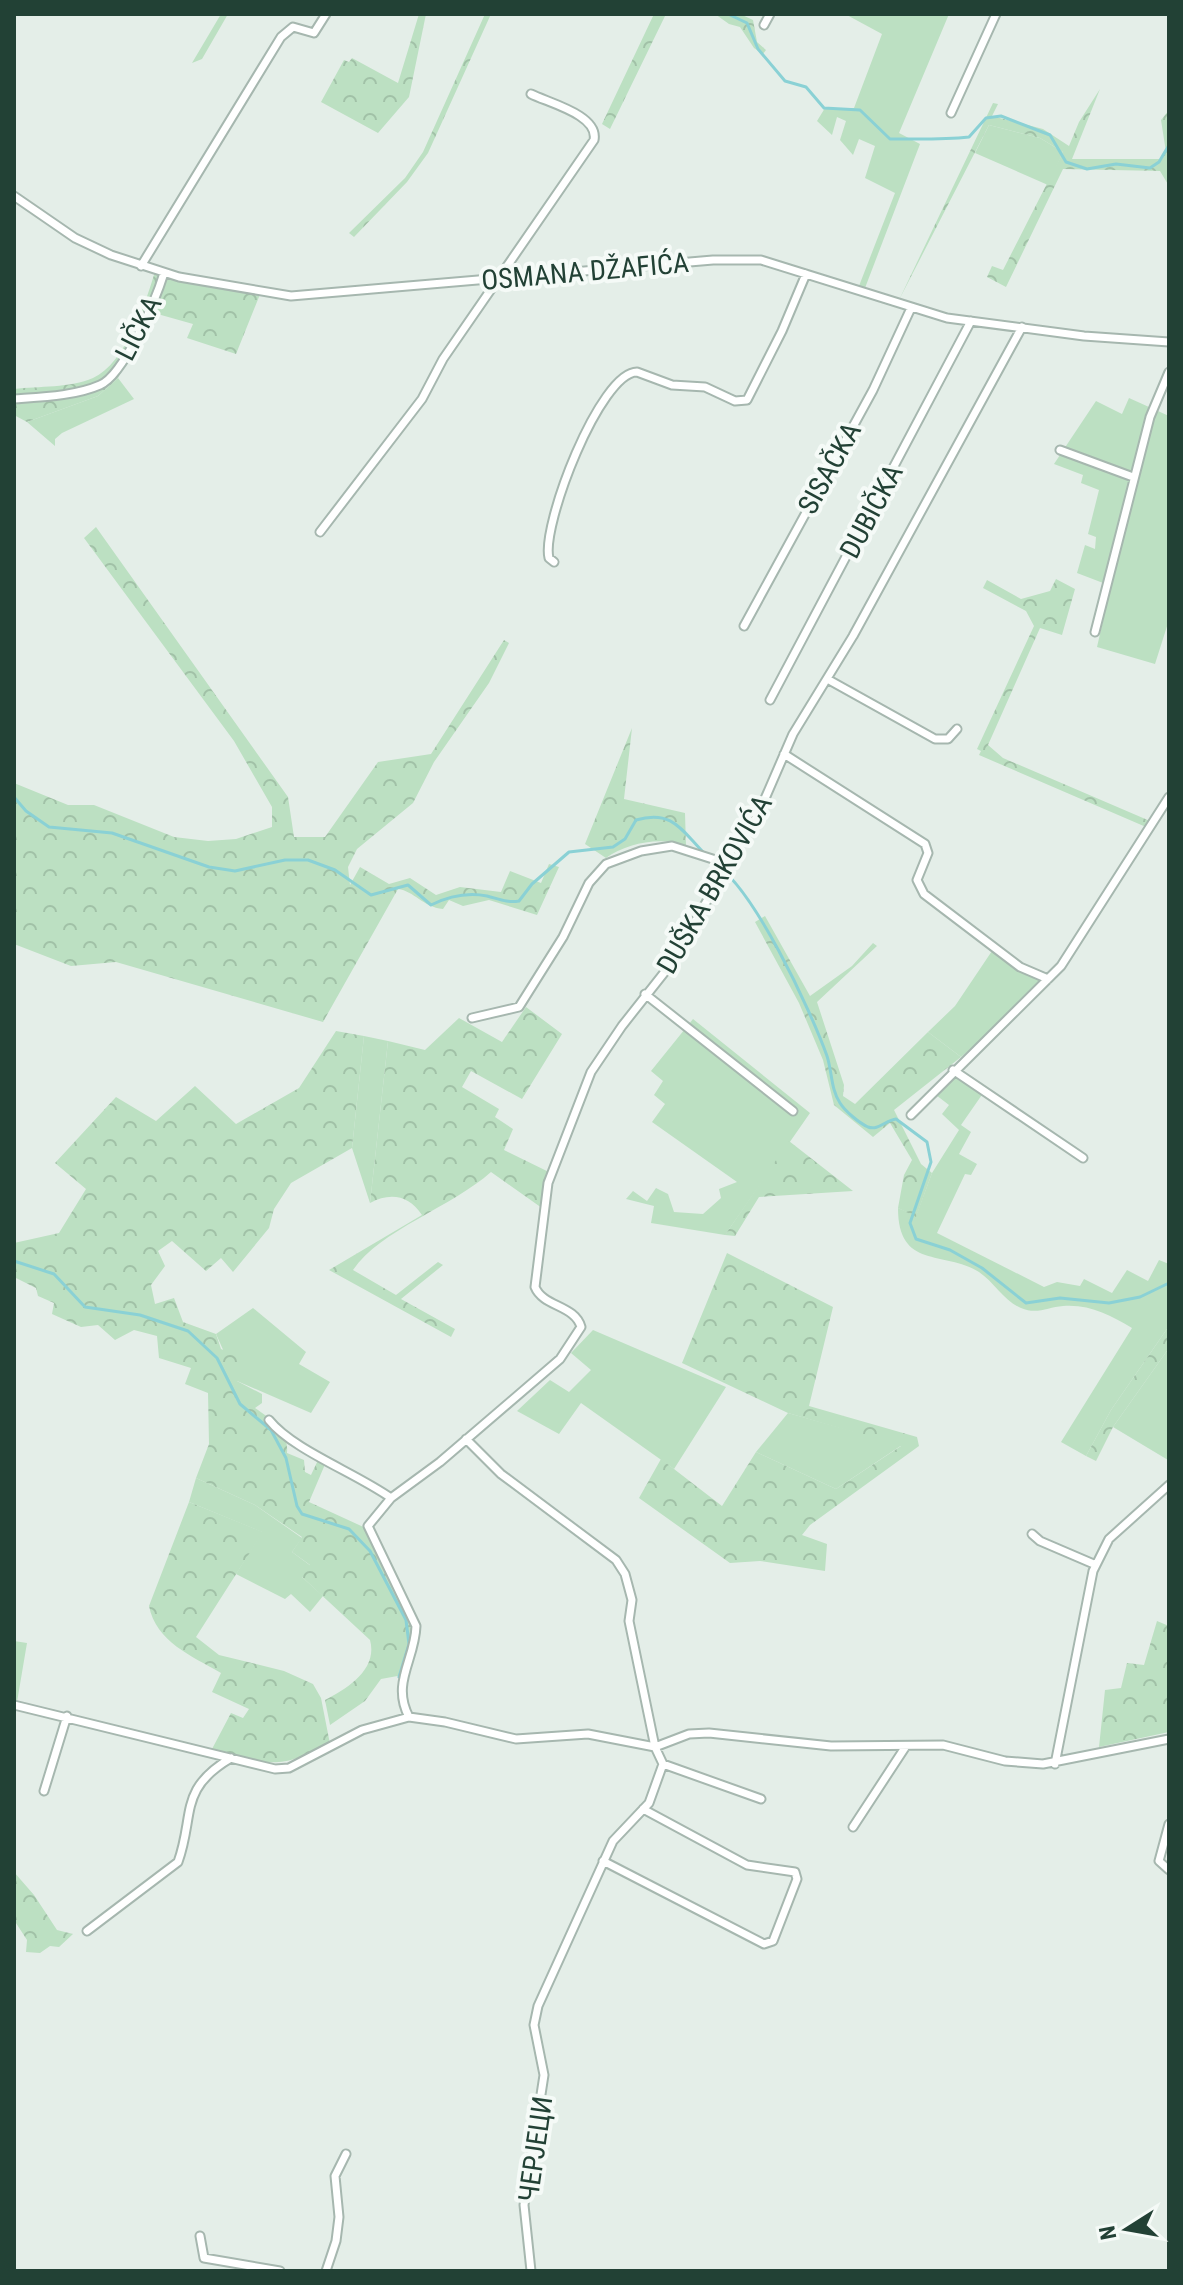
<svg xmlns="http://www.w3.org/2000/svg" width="1183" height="2285" font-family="'Roboto Condensed',sans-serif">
<defs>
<pattern id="forest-crowns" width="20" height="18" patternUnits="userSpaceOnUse" patternTransform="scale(2)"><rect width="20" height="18" fill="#bce0c2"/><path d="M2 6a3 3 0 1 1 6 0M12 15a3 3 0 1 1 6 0" fill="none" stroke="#a1c1a7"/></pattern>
</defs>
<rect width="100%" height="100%" fill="#e4eee8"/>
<path fill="#bce0c2" d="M221 14H228L202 59 192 63Z
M845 14H949L899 133 920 144 865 288 859 286 895 193 865 178 875 146 859 139 853 155 840 140 846 121 837 117 832 135 817 121 825 108H854L882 34Z
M989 125 1040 138 1063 152 1048 185 975 153Z
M118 378 134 399 62 433 55 439V446L27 422 98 396Z
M1129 398 1169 416V620L1155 664 1097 647 1111 586 1077 573 1085 545 1095 549 1096 537 1088 534 1099 490 1081 483 1083 475 1054 464 1096 401 1122 414Z
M994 948 1043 979 1016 1011 961 1057 928 1032 955 1006Z
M693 1019 810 1113 725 1235 651 1223 654 1206 626 1199 633 1191 647 1201 656 1188 668 1194 674 1212 703 1214 721 1198 719 1189 737 1182 652 1122 665 1104 654 1095 663 1081 651 1071Z
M364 1036 388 1041 370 1203 352 1148Z
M957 1074 986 1089 961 1125 971 1132 959 1154 977 1164 971 1175 965 1174 937 1233 1044 1287 1057 1282 1080 1286 1084 1279 1112 1293 1127 1270 1148 1281 1159 1260 1169 1264V1326L1111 1410 1086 1456 1061 1442 1132 1328C1110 1315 1090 1304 1063 1306 1048 1307 1037 1315 1021 1308 1005 1302 994 1282 979 1272 944 1250 898 1270 898 1208L916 1216 932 1173 959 1130 942 1114 949 1105 936 1095Z
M253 1308 306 1352 299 1364 330 1382 311 1413 237 1381 216 1334Z
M593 1330 726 1387 674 1469 581 1403 559 1434 517 1411 550 1380 569 1392 591 1370 571 1353Z
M1169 1348V1459L1168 1460 1113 1427Z
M788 1413 902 1445 836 1489 756 1452Z
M196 1478 255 1505 302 1538 292 1552 311 1566 302 1577 323 1596 310 1612 291 1594 285 1599 236 1574 262 1532 189 1502Z
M14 1641 27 1643 17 1702H14Z"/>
<path fill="url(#forest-crowns)" d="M419 14H426L409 97 378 133 321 102 344 60 349 62 352 58 398 83Z
M485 14H491L428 153 407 182 354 237 349 233 405 178 423 152Z
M654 14H666L610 129 602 124Z
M715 14H740L753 20 757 42 766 50 763 54 754 48 740 27 729 24Z
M1100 89 1072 159H1162L1166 152 1161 120 1169 110V186L1160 171 1063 169 1006 287 987 277 992 266 1003 270 1063 152 1040 138 989 125 899 300 993 103 998 104 992 116 1043 129 1069 146 1079 122Z
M156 268 263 287 236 354 187 338 193 324 154 313 118 378 98 396 27 422 14 415V389C39 386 70 388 93 378 125 364 147 300 156 268Z
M96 527 288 797 294 837H325L378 762 431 754 504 640 509 643 489 683 434 762 413 803 357 849 348 867 350 885 360 867 389 884 410 878 436 895 460 887 501 892 510 871 541 883 549 864 559 867 537 915 489 900 463 906 449 900 443 909C423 907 414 891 398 889L323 1022 116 962 71 966 14 944V783L68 805H94L174 837 208 841 236 839 272 827V807L234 741 84 538Z
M1056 579 1075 589 1062 635 1040 628 988 745 1003 758 1150 821 1146 827 979 755 981 751 977 749 1034 626 1026 611 983 588 987 580 1021 599 1050 591Z
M632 728 624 799 685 813 686 846C662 836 627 843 606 858L585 844Z
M765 916 810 996 852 966 873 943 877 946 817 1002 844 1085 843 1096 855 1104 928 1032 961 1057 894 1110 921 1164 932 1173 916 1217 898 1208 904 1175 912 1160 890 1123 873 1137 834 1105 823 1060 799 1003 755 922Z
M526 1007 562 1034 522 1099 471 1071 462 1087 499 1109 495 1117 513 1129 504 1150 553 1174 549 1213 491 1172C452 1207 380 1230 353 1270L396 1295 438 1262 443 1265 401 1299 455 1329 451 1337 329 1270 422 1215C409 1195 390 1192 370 1203L388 1041 425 1050 459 1018 502 1042Z
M336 1031 364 1036 352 1148 291 1183 274 1209 269 1228 233 1272 221 1258 206 1271 172 1241 158 1251 165 1266 151 1285 155 1304 174 1298 183 1322 216 1334 221 1349 242 1357 237 1381 262 1394V1403L255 1408C272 1420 289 1431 287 1453L304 1460 305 1472 311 1475 319 1458 326 1462 309 1502 370 1530 416 1617 418 1625 403 1675 381 1679 365 1701 330 1725 325 1700C348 1688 378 1669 370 1640L301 1576 310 1565 292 1552 302 1537 255 1505 196 1478 209 1444 208 1393 185 1384 191 1368 159 1358 157 1336 134 1330 115 1340 98 1325 81 1327 52 1314 54 1303 38 1296 36 1288 14 1277V1243L59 1233 86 1189 55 1163 116 1097 156 1121 195 1086 236 1124 299 1088Z
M789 1141 853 1191 759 1197 735 1236 725 1235Z
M727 1253 833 1307 809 1406 917 1437 919 1446 810 1525 802 1535 827 1544 825 1571 760 1561 730 1563 639 1498 661 1459 722 1506 756 1452 836 1489 901 1446 788 1413 682 1363Z
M1169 1326V1348L1113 1427 1096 1461 1086 1456 1111 1410Z
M189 1502 263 1532 196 1637 219 1655 284 1671 313 1684 321 1698 330 1744C276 1771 269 1764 212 1749L231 1713 243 1718 249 1709 212 1692 221 1673C192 1656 156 1642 149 1606Z
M1157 1621 1169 1626V1732L1099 1747 1105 1690 1121 1688 1127 1663 1144 1665Z
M14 1872 34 1895 57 1930 73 1934 59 1947 50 1946 40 1953 26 1952 27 1940 14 1920Z"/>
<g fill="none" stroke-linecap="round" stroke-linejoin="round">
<path stroke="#8ad1d5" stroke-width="3" d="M728 14 747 23 758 49 785 81 806 87 824 108 860 110 890 139C917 139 942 140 969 137L986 118 1001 116 1050 135 1066 162 1087 169 1116 164 1150 168 1159 162 1169 145
M1169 116V135
M14 797 26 811 49 827 112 833 209 867 235 871 285 860H308L335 870 371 895 408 885 431 905C447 897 467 892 487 896 499 899 507 903 519 901L532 884 569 852 613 847 625 839 636 820C673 809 682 831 705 854
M713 863C752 884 811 1011 827 1056 832 1071 831 1090 840 1103 845 1111 859 1123 868 1127 878 1131 886 1120 896 1119L927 1142 931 1162 910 1223 916 1239 950 1250 982 1268 1026 1303 1060 1298 1109 1303 1140 1297 1169 1283
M14 1261 54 1274 85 1307 140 1315 188 1331 217 1358 240 1404 271 1430 286 1458 297 1506 302 1514 349 1529 370 1551 406 1620 409 1644 399 1677"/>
<g stroke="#a6b7af" stroke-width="11">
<path id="minor" d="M764 25 770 14
M951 113 996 14
M14 196 75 238 111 255 179 277 291 296 713 260H761L947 318 1084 336 1169 342
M141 266 281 37 293 27 314 33 326 14
M14 399C41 397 75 396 100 385 124 375 156 299 164 273
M1060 450 1133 477
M320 532 422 399 443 359 594 140C599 115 549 103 531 94
M554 562 549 558C541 526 600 372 637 372L672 385 705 387 735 401 747 400 782 331 806 274
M744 626 873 390 911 308
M1095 632 1150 417 1169 372
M829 680 935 739H948L957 729
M770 700 971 321
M784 754 925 844 928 853 917 880 924 894 1020 967 1048 979
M645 994 793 1111
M472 1018 519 1007 563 937 589 883 606 864 641 851 672 846 722 862
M953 1070 1083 1158
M911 1115 1061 966 1169 797
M269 1420C293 1450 356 1473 391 1498
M466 1439 501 1474 616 1560 625 1574 632 1600 629 1621 655 1747 663 1764 649 1803 613 1841 538 2006 534 2025 544 2075 524 2205 531 2271
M1032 1534 1040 1541 1096 1565
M14 1705 275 1769 289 1768 362 1730 409 1717 445 1722 516 1739 588 1734 655 1747 689 1734 709 1733 831 1746 943 1745 1005 1761 1043 1764 1169 1739
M409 1717C391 1683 415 1660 416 1626L368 1526 391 1498 440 1462 560 1359 581 1327C575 1305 543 1307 535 1287L548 1183 591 1072 622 1026 671 964 708 899 722 862 757 817 793 734 853 636 1022 327
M663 1764 761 1799
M1055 1764 1093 1571 1109 1539 1169 1485
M44 1791 67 1716
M1169 1824 1159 1861 1169 1870
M853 1827 906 1746
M603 1861 764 1944 773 1941 797 1879 795 1872 747 1865 643 1809
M87 1931 178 1862C195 1815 178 1789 231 1758
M200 2236 204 2258 280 2271
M326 2271 336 2241 339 2217 335 2176 346 2154"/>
</g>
<use href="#minor" stroke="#fff" stroke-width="7"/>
</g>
<g text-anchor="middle" stroke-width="8" stroke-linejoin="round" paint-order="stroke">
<g font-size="28" fill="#224135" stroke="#f5faf7">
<text transform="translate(585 271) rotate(-5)" y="10">OSMANA DŽAFIĆA</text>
<text transform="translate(138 328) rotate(-63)" y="10">LIČKA</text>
<text transform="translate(829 468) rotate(-61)" y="10">SISAČKA</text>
<text transform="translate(871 511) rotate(-62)" y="10">DUBIČKA</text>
<text transform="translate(714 884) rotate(-60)" y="10">DUŠKA BRKOVIĆA</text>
<text transform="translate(535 2149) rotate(-82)" y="10">ЧЕРЈЕЦИ</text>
</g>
</g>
<rect width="1183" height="2285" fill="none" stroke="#224135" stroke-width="32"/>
<g transform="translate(1127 2229) rotate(259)" stroke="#f5faf7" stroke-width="6" paint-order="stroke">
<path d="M0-6L14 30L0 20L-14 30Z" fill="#224135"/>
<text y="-12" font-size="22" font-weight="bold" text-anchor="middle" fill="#224135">N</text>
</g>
</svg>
